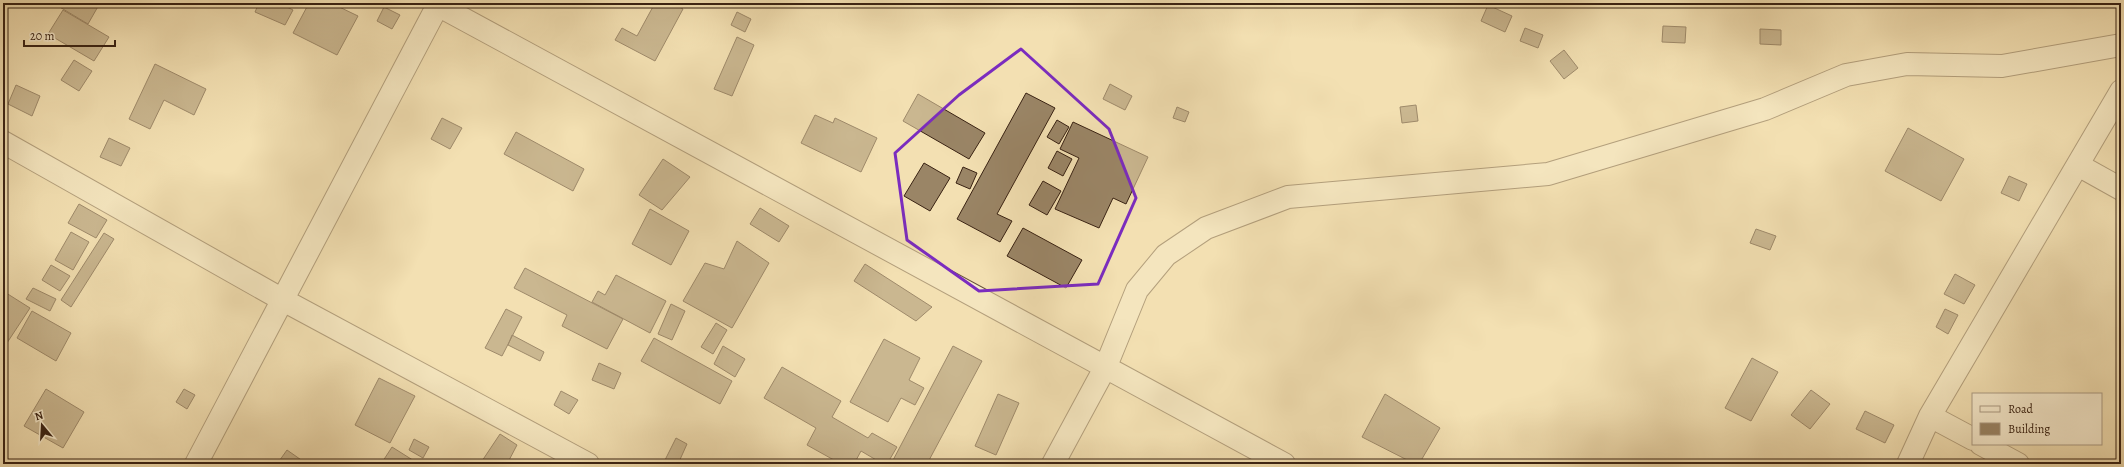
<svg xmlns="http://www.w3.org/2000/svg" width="2124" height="467" font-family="Alegreya,serif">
<rect width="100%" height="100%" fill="#f3e0b2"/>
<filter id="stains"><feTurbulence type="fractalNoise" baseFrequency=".005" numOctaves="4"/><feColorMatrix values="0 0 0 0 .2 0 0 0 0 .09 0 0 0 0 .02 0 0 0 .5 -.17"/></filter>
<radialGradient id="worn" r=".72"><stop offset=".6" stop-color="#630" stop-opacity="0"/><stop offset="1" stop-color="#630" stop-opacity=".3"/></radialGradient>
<path fill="#9a8566" stroke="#392213" d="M53 3H100L88 24Z
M259 3H279L293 10 285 25 255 12Z
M309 3H331L358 16 337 55 293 33Z
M655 3H672L683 9 655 61 615 40 622 28 637 36Z
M1488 5 1512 16 1505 32 1481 21Z
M384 7 400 15 392 29 377 21Z
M63 10 109 37 94 61 48 34Z
M737 12 751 19 745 32 731 25Z
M1663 26 1686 27 1685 43 1662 42Z
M1525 28 1543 35 1538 48 1520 41Z
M1760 29 1781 30V45L1760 44Z
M737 37 754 45 732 96 714 89Z
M1564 50 1578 68 1564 79 1550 61Z
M74 60 92 71 79 91 61 80Z
M155 64 206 89 194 115 164 100 150 129 129 119Z
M1110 84 1132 96 1125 110 1103 99Z
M16 85 40 96 32 116 8 104Z
M1026 93 1055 108 997 214 1012 221 1000 242 957 219Z
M918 94 985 133 969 159 903 121Z
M1416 105 1418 121 1402 123 1400 107Z
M1177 107 1189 112 1185 122 1173 118Z
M815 115 833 123 835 118 877 138 861 172 801 143Z
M442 118 462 128 450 149 431 139Z
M1057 120 1069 127 1059 144 1047 137Z
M1073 122 1148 157 1126 204 1113 198 1099 228 1055 209 1079 158 1060 149Z
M1908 128 1964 159 1941 201 1885 171Z
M516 132 584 169 573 191 504 154Z
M109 138 130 148 121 166 100 157Z
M1057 151 1072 159 1063 176 1048 168Z
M663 159 690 177 662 210 639 195Z
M924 163 950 178 930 211 904 196Z
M963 167 977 173 970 189 956 183Z
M2009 176 2027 184 2019 201 2001 193Z
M1043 181 1061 191 1047 215 1029 205Z
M79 204 107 220 96 238 68 223Z
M760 208 789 226 779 242 750 224Z
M650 209 689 231 671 265 632 244Z
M1023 228 1082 260 1066 288 1007 256Z
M1756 229 1776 236 1770 250 1750 243Z
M71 232 89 242 73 270 55 260Z
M104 233 114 239 71 307 61 300Z
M737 241 769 263 732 328 683 301 705 263 724 269Z
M865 264 932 307 916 321 854 281Z
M51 265 70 276 60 291 42 280Z
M525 268 623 319 607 349 562 326 567 315 514 288Z
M1955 274 1975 285 1964 304 1944 294Z
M616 275 666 301 650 333 592 302 598 291 605 295Z
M33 288 56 299 50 311 26 299Z
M3 291 30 308 3 349Z
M671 304 685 311 672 340 658 334Z
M506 309 522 317 502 356 485 348Z
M1945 309 1958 315 1948 334 1936 327Z
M32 311 71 333 56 361 17 338Z
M716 323 727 330 713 354 701 347Z
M512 335 544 352 540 361 508 345Z
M654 338 732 381 720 404 641 361Z
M884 339 920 358 909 380 924 388 915 405 901 398 888 422 850 402Z
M723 346 745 359 735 377 714 364Z
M953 346 982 361 927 464H891Z
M1752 358 1778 372 1751 421 1725 408Z
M599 363 621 373 614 389 592 380Z
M782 367 841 401 832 417 868 438 872 433 897 447 887 464H883L861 451 854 464H841L807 445 816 428 764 398Z
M379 378 415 396 390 443 355 425Z
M46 389 84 412 63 448 24 426Z
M184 389 195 395 187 409 176 402Z
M1811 390 1830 404 1810 429 1791 415Z
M561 391 578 400 569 414 554 405Z
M998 394 1019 403 996 455 975 446Z
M1385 394 1440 428 1419 464H1415L1362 437Z
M1865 411 1894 425 1885 443 1856 429Z
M500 434 517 445 507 464H480Z
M676 438 687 444 678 464 665 460Z
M414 439 429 447 423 458 409 450Z
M392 447 419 464H381Z
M287 450 307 464H277Z"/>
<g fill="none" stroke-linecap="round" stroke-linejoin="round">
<g stroke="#68523b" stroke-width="24">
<path id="minor" d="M434 3 1284 464
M3 142 283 300 588 464
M2078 165 2121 189
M1930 416 1973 439
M1981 444 2018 464
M196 464 439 3
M1053 464 1106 366 1137 290 1166 255 1206 228 1288 197 1548 174 1765 109 1846 75 1907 64 2002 66 2121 45
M1908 464 1930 416 2121 91"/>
</g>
<use href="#minor" stroke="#f7ebcd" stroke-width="22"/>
</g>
<path d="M0 0H2124V467H0ZM1021 49 1109 129 1136 198 1098 284 979 291 907 240 895 153 959 95Z" fill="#f3e0b2" fill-opacity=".55" fill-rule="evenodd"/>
<path fill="none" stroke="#7b2cbf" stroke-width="3" stroke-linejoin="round" d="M1021 49 1109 129 1136 198 1098 284 979 291 907 240 895 153 959 95Z"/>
<rect width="2124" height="467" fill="none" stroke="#f3e0b2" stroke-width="16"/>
<rect x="4" y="4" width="2116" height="459" fill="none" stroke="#392213" stroke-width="2"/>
<rect x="8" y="8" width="2108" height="451" fill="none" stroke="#392213"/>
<rect x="1972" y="393" width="130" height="52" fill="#f7ebcd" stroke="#ab9b83"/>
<rect x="1980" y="406" width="20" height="6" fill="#f7ebcd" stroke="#ab9b83"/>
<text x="2008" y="413" font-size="12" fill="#392213">Road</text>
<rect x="1980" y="423" width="20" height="12" fill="#9a8566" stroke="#ab9b83"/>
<text x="2008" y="433" font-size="12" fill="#392213">Building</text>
<g transform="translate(42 425) rotate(342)" stroke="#f7ebcd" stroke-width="3" paint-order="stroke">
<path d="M0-3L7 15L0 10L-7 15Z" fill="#392213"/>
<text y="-6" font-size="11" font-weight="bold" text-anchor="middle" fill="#392213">N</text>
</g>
<path d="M24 40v6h91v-6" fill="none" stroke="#392213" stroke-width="2"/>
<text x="30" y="40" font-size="12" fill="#392213" stroke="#f7ebcd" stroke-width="3" paint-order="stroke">20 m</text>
<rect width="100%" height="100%" filter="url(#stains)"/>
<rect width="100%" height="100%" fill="url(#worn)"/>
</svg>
